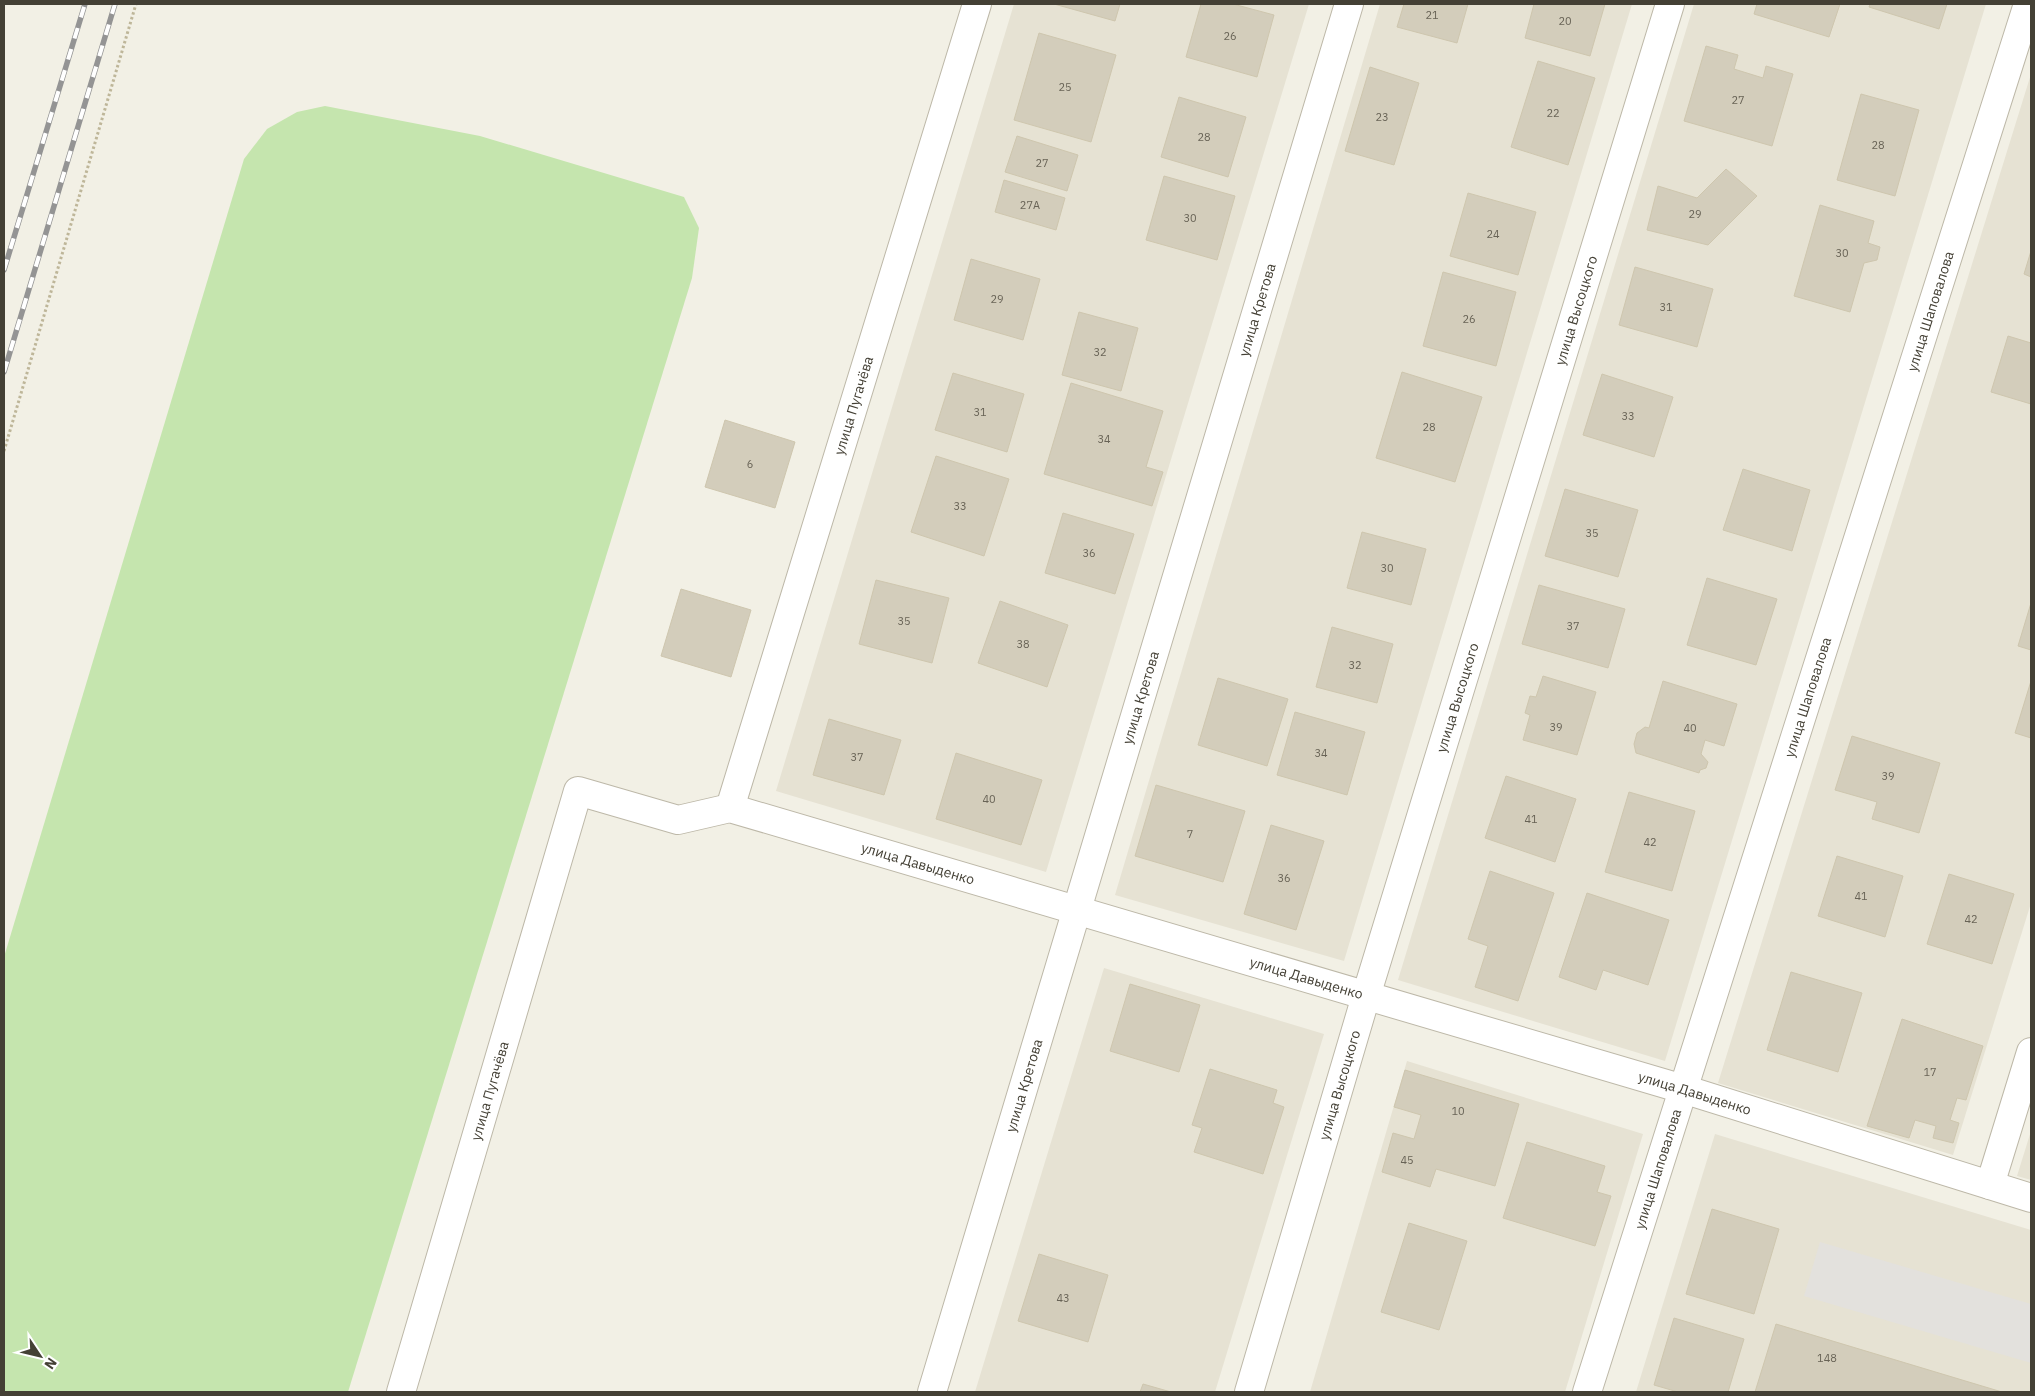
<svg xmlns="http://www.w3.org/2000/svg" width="2035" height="1396" font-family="'IBM Plex Sans',sans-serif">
<rect width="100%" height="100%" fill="#f2f0e5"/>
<path fill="#e6e2d3" d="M1014 4H1309L1046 872 776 791Z
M1380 4H1632L1344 961 1115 895Z
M1694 4H1986L1665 1061 1398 980Z
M2031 74V903L1953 1155 1718 1083Z
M1104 968 1324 1034 1215 1392H975Z
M1407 1061 1643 1134 1565 1392H1310Z
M2031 1131V1180L2017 1176Z
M1715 1134 2031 1230V1392H1636Z"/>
<path fill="#c5e5ae" d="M325 106 480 136 684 197 699 228 692 278 348 1392H4V957L244 159 267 129 297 112Z"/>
<path fill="#e3e1dd" d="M1820 1242 2031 1304V1363L1804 1296Z"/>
<path fill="#d3cdbb" stroke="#cec6ae" d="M1054 4H1120L1115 21Z
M1201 4H1233L1274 15 1257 77 1186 57Z
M1404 4H1468L1457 43 1397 27Z
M1534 4H1605L1590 56 1525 38Z
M1757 4H1840L1829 37 1754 14Z
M1870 4H1947L1939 29 1869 7Z
M1039 33 1116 55 1091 142 1014 120Z
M1706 46 1738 55 1734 69 1763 78 1766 66 1793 74 1772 146 1684 121Z
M1538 61 1595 78 1568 165 1511 147Z
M1370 67 1419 83 1394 165 1345 151Z
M1861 94 1919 110 1895 196 1837 180Z
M1179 97 1246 117 1228 177 1161 157Z
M1017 136 1078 155 1067 191 1005 172Z
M1726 169 1757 196 1708 245 1647 230 1658 186 1697 198Z
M1164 176 1235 196 1217 260 1146 240Z
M1004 180 1065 198 1056 230 995 212Z
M1468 193 1536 212 1518 275 1450 256Z
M1820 205 1874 221 1868 243 1880 247 1877 260 1864 263 1850 312 1794 296Z
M2031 251V277L2024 274Z
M971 259 1040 279 1023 340 954 320Z
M1635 267 1713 289 1697 347 1619 325Z
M1443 272 1516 292 1496 366 1423 346Z
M1079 312 1138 328 1121 391 1062 375Z
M2008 336 2031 343V404L1991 392Z
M1402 372 1482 397 1455 482 1376 458Z
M953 373 1024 394 1007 452 935 430Z
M1602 374 1673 397 1654 457 1583 435Z
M1071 383 1163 411 1146 467 1163 472 1152 506 1044 474Z
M725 420 795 442 775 508 705 487Z
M936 456 1009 479 984 556 911 532Z
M1743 469 1810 490 1792 551 1723 530Z
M1565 489 1638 510 1618 577 1545 556Z
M1063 513 1134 534 1115 594 1045 573Z
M1362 532 1426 549 1411 605 1347 588Z
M1707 578 1777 599 1756 665 1687 645Z
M876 580 949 598 932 663 859 644Z
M1539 585 1625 609 1608 668 1522 644Z
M681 589 751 610 731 677 661 656Z
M1000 601 1068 625 1047 687 978 663Z
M2031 603V650L2018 646Z
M1332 627 1393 644 1377 703 1316 687Z
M1543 676 1596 692 1577 755 1523 740 1530 715 1525 713 1530 696 1536 697Z
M1218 678 1288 699 1267 766 1198 745Z
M1663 681 1737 704 1724 746 1705 740 1701 754 1708 762 1706 768 1700 770 1699 773 1636 753 1634 744 1637 733 1645 727 1649 728Z
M2031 681V738L2015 733Z
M1295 712 1365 732 1347 795 1277 775Z
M829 719 901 740 884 795 813 775Z
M1852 736 1940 763 1919 833 1872 819 1877 802 1835 790Z
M956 753 1042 780 1021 845 936 819Z
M1506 776 1576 799 1555 862 1485 838Z
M1156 785 1245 811 1223 882 1135 856Z
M1629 792 1695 811 1672 891 1605 872Z
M1271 825 1324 841 1296 930 1244 914Z
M1837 856 1903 876 1885 937 1818 916Z
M1490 871 1554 893 1518 1001 1475 987 1488 946 1468 939Z
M1949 874 2014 894 1992 964 1927 944Z
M1587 893 1669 920 1648 985 1603 970 1596 990 1559 977Z
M1791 972 1862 993 1838 1072 1767 1050Z
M1130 984 1200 1005 1179 1072 1110 1051Z
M1902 1019 1983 1046 1966 1100 1957 1098 1950 1120 1959 1123 1953 1143 1933 1138 1936 1126 1915 1120 1909 1138 1867 1126Z
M1210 1069 1277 1090 1273 1103 1284 1107 1263 1174 1194 1152 1202 1128 1192 1125Z
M1405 1070 1519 1104 1495 1186 1436 1169 1430 1187 1382 1172 1393 1133 1414 1139 1421 1115 1394 1107Z
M1527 1142 1605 1166 1597 1192 1611 1196 1595 1246 1503 1218Z
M1712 1209 1779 1229 1754 1314 1686 1294Z
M1409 1223 1467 1241 1439 1330 1381 1312Z
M1039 1254 1108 1275 1088 1342 1018 1321Z
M1674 1318 1744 1339 1728 1392H1678L1654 1385Z
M1776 1324 2002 1392H1755Z
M1143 1384 1171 1392H1140Z"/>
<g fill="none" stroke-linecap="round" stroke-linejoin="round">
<g stroke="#bdb8a8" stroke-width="30">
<g id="minor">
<path id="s1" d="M730 808 977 4"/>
<path d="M1990 1185 2031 1052"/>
<path id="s2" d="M401 1392 578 791 678 820 730 808 1683 1089 2031 1198"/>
<path id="s3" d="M932 1392 1349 4"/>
<path id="s4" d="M1249 1392 1366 996 1670 4"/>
<path id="s5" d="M1587 1392 2028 4"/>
</g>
</g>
<path stroke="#beb699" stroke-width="3" stroke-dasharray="2.5 2.5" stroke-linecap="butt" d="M4 451 136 4"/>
<use href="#minor" stroke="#fff" stroke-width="28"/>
<g stroke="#949494" stroke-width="5.5">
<path id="rail" d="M4 270 85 4
M4 372 115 4"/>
</g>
<use href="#rail" stroke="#fff" stroke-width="4" stroke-dasharray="11" stroke-linecap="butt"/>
</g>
<g text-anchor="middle" stroke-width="5" stroke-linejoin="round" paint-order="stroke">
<g font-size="11" fill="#686356">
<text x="1432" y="19">21</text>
<text x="1565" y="25">20</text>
<text x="1230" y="40">26</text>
<text x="1065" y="91">25</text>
<text x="1738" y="104">27</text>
<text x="1553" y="117">22</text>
<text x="1382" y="121">23</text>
<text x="1204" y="141">28</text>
<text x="1878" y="149">28</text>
<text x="1042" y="167">27</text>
<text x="1030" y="209">27А</text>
<text x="1695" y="218">29</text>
<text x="1190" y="222">30</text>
<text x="1493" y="238">24</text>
<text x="1842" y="257">30</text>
<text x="997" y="303">29</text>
<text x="1666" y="311">31</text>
<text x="1469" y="323">26</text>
<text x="1100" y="356">32</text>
<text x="980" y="416">31</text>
<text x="1628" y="420">33</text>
<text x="1429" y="431">28</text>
<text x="1104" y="443">34</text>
<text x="750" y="468">6</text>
<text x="960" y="510">33</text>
<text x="1592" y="537">35</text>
<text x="1089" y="557">36</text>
<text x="1387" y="572">30</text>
<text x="904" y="625">35</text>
<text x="1573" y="630">37</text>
<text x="1023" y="648">38</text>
<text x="1355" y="669">32</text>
<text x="1556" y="731">39</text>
<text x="1690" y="732">40</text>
<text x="1321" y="757">34</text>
<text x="857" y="761">37</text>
<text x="1888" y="780">39</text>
<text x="989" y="803">40</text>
<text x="1531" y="823">41</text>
<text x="1190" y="838">7</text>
<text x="1650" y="846">42</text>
<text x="1284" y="882">36</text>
<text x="1861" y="900">41</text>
<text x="1971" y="923">42</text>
<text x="1930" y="1076">17</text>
<text x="1458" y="1115">10</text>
<text x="1407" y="1164">45</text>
<text x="1063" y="1302">43</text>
<text x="1827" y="1362">148</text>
</g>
<g font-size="14" fill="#444035" stroke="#fff">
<text dy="5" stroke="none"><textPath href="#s3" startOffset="1130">улица Кретова</textPath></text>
<text dy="5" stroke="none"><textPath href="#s4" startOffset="1130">улица Высоцкого</textPath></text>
<text dy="5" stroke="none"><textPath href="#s5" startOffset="1134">улица Шаповалова</textPath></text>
<text dy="5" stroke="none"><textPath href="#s1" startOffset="421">улица Пугачёва</textPath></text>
<text dy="5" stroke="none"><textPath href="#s4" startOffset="725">улица Высоцкого</textPath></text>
<text dy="5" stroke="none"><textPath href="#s3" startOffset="725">улица Кретова</textPath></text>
<text dy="5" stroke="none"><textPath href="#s5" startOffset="729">улица Шаповалова</textPath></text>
<text dy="5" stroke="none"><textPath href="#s2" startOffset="980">улица Давыденко</textPath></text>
<text dy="5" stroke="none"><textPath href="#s2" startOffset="1385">улица Давыденко</textPath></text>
<text dy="5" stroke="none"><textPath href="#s4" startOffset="320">улица Высоцкого</textPath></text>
<text dy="5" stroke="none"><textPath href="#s3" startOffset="320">улица Кретова</textPath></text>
<text dy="5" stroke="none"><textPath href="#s2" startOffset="314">улица Пугачёва</textPath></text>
<text dy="5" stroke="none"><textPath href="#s2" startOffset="1790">улица Давыденко</textPath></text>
<text dy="5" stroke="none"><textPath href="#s5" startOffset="234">улица Шаповалова</textPath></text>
</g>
</g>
<rect width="2035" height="1396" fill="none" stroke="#444035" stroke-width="10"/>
<g transform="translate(40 1356) rotate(125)" stroke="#ffffff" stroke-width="4" paint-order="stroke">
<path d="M0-4L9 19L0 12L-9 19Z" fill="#444035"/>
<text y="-8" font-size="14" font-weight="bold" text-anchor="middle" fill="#444035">N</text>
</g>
</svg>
